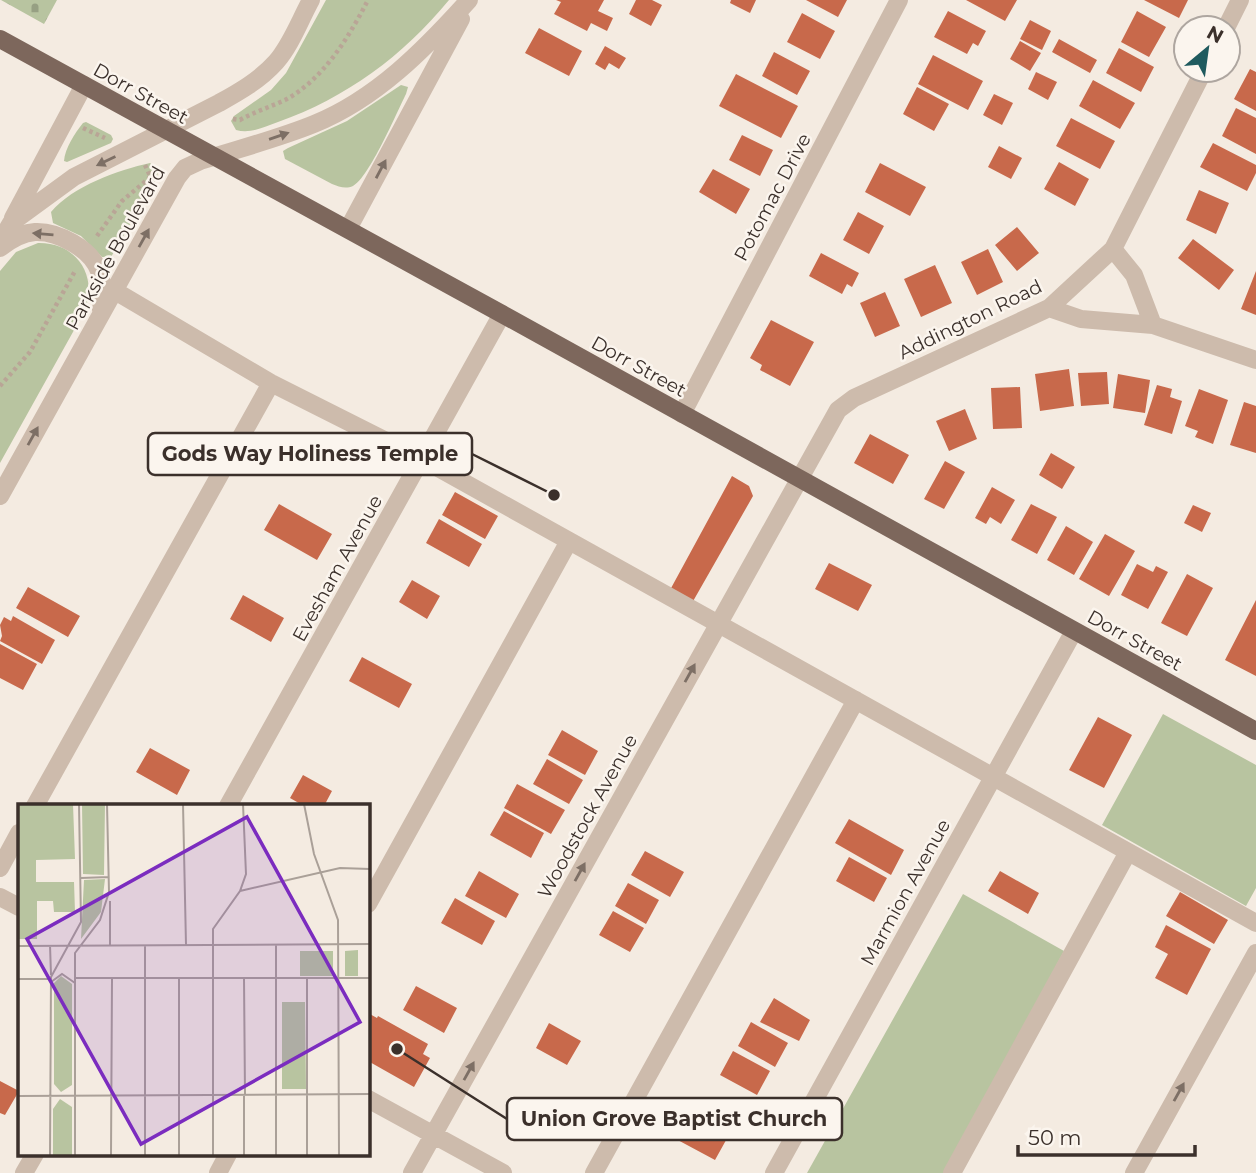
<svg xmlns="http://www.w3.org/2000/svg" width="1256" height="1173" font-family="Montserrat,sans-serif">
<defs>
<pattern id="cemetery-stones" width="16" height="16" patternUnits="userSpaceOnUse" patternTransform="scale(1.75)"><rect width="16" height="16" fill="#b8c4a0"/><path d="M2 7V4a2 2 0 0 1 4 0v3zM10 15v-3a2 2 0 0 1 4 0v3z" fill="#97a083"/></pattern>
</defs>
<rect width="100%" height="100%" fill="#f4ebe1"/>
<path fill="#b8c4a0" d="M326 0H449C403 56 346 98 278 122 264 127 251 134 236 130L231 121 234 116 271 90 286 73Z
M401 85 408 87 406 94C397 112 369 178 353 186 346 189 339 187 332 184L285 159 283 151 288 148 347 121Z
M86 122 111 135 113 139 111 143 67 162 64 161C65 148 75 133 83 123Z
M150 163 159 169 156 180 111 257H102L81 236 53 223 51 212C73 186 118 170 150 163Z
M38 243C78 242 100 279 83 314L0 463V271L16 252Z
M1163 714 1256 765V888L1246 906 1102 825Z
M963 894 1064 951 945 1173H807Z"/>
<path fill="url(#cemetery-stones)" d="M1 0H57L44 24Z"/>
<path fill="#c8694b" d="M556 0H604L598 11 613 18 607 31 591 23 587 31 554 14 561 2Z
M636 0H652L662 5 651 26 629 14Z
M731 0H756L750 13 730 3Z
M806 0H847L838 17Z
M966 0H1017L1005 21Z
M1144 0H1188L1179 18Z
M948 11 986 31 978 46 973 43 967 54 934 37Z
M1137 11 1166 27 1149 57 1121 42Z
M802 13 835 31 820 59 787 42Z
M1030 20 1051 31 1042 50 1020 39Z
M539 28 582 51 569 76 525 53Z
M1059 39 1097 60 1090 73 1052 52Z
M1020 41 1041 53 1030 71 1010 59Z
M605 46 626 58 619 69 609 63 605 70 595 64Z
M1119 48 1154 67 1141 92 1106 73Z
M774 52 810 71 797 95 762 76Z
M933 55 983 81 968 110 918 84Z
M1250 69 1256 72V111L1234 99Z
M1036 72 1057 82 1048 100 1028 89Z
M736 74 798 106 781 138 719 106Z
M1093 80 1135 103 1120 129 1079 106Z
M917 87 949 104 934 131 903 114Z
M994 94 1013 103 1002 125 983 115Z
M1236 108 1256 118V154L1222 136Z
M1071 118 1115 141 1100 169 1056 146Z
M742 135 773 150 760 176 729 160Z
M1213 143 1256 165V173L1247 191 1200 167Z
M999 146 1022 158 1011 179 988 167Z
M1059 162 1089 179 1075 206 1044 189Z
M880 163 926 187 910 216 865 192Z
M713 169 750 189 736 214 699 192Z
M1199 190 1229 203 1216 234 1186 220Z
M858 212 884 226 869 254 843 240Z
M1017 227 1039 253 1017 271 995 245Z
M1193 239 1234 270 1219 290 1178 258Z
M988 249 1003 282 977 295 961 262Z
M821 253 859 273 852 287 847 284 842 294 809 276Z
M935 265 952 303 921 317 904 279Z
M1256 271V315L1241 309Z
M885 292 900 326 875 337 860 303Z
M771 320 814 342 790 386 760 370 762 365 750 358Z
M1069 369 1074 406 1040 411 1035 374Z
M1107 372 1109 404 1081 406 1078 373Z
M1118 374 1150 380 1145 413 1113 408Z
M1157 385 1172 389 1170 397 1182 401 1172 434 1144 425Z
M1020 387 1022 428 993 429 991 388Z
M1199 389 1228 400 1213 444 1195 437 1198 431 1185 426Z
M1244 402 1256 406V453L1230 445Z
M965 409 977 439 949 451 936 421Z
M870 434 909 455 893 484 854 463Z
M1051 453 1075 467 1062 489 1039 475Z
M945 461 965 472 944 509 924 499Z
M732 476 749 486 753 496 692 603 670 590Z
M992 487 1015 500 1001 524 990 517 986 524 975 518Z
M455 492 498 516 485 539 442 515Z
M279 504 332 534 317 560 264 530Z
M1031 504 1057 517 1037 554 1011 540Z
M1193 505 1211 513 1202 532 1184 523Z
M439 519 482 544 469 567 426 543Z
M1066 526 1093 542 1074 575 1047 560Z
M1105 534 1135 551 1109 596 1079 579Z
M829 563 872 585 858 611 815 589Z
M1137 564 1153 572 1156 566 1168 572 1148 609 1121 595Z
M1187 574 1213 588 1187 636 1161 623Z
M412 580 440 596 427 619 399 602Z
M28 587 80 616 68 637 16 608Z
M243 595 284 618 271 642 230 619Z
M1256 600V676L1225 660Z
M13 616 55 640 42 664 0 641 2 636 0 625 4 617 11 621Z
M0 644 37 664 23 690 0 678Z
M362 657 412 684 399 708 349 681Z
M1098 717 1132 735 1104 788 1069 770Z
M562 730 598 751 585 775 548 755Z
M150 748 190 770 177 795 136 772Z
M547 759 583 780 569 804 533 784Z
M303 775 332 791 324 806H304L290 798Z
M517 784 565 810 551 834 504 808Z
M504 811 544 833 531 858 490 835Z
M849 819 904 850 891 875 835 843Z
M645 851 684 872 670 897 631 875Z
M849 857 887 878 874 902 836 881Z
M479 871 519 894 506 918 465 896Z
M1000 871 1039 893 1028 914 988 891Z
M628 883 659 900 646 924 615 906Z
M1180 892 1228 920 1214 944 1166 916Z
M455 898 495 921 482 945 441 923Z
M613 911 644 928 630 952 599 935Z
M1166 925 1211 949 1187 995 1155 978 1168 954 1155 947Z
M416 986 457 1008 444 1033 403 1010Z
M774 998 810 1020 799 1041 760 1022Z
M368 1013 377 1018 378 1016 428 1044 423 1054 430 1058 414 1087 368 1061Z
M751 1022 788 1043 775 1067 738 1046Z
M549 1023 581 1041 567 1065 536 1048Z
M733 1051 770 1071 757 1095 720 1075Z
M0 1081 19 1091 5 1115 0 1113Z
M689 1111 730 1133 715 1160 674 1138Z"/>
<g fill="none" stroke-linecap="round" stroke-linejoin="round">
<path stroke="#b9a596" stroke-width="4.5" stroke-dasharray="3.5 3.5" stroke-linecap="butt" d="M233 119 240 120C254 112 270 107 285 100 323 80 349 37 368 0
M83 128 105 138
M145 165 151 178
M97 236 122 201 154 174
M0 386 30 352 75 271"/>
<path stroke="#cdbbac" stroke-width="18" d="M1226 28 1240 0
M13 218 84 85
M348 229 461 19
M0 242 11 223 74 177 219 103C239 92 260 80 276 62 291 45 300 20 311 0
M0 248C10 240 22 233 35 232 58 231 91 249 99 271 103 283 103 297 101 310
M1113 249 1134 275 1153 325
M115 291 271 383 422 459 1256 923
M1049 308 1081 319 1153 325 1256 360
M682 414 899 0
M0 496 177 178 185 168 200 161C238 149 277 139 314 124 376 99 425 49 469 0
M35 806 271 383
M228 806 502 314
M0 868 19 833
M0 897 19 907
M368 904 569 541
M368 1099 503 1173
M24 1173 35 1154
M218 1173 228 1154
M412 1173 838 410 854 398 1049 308 1113 249 1204 70
M594 1173 856 700
M774 1173 1074 631
M952 1173 1128 852
M1134 1173 1256 953"/>
<path stroke="#7d675c" stroke-width="18" d="M0 39 502 314 1256 731"/>
</g>
<defs><path id="oneway-solid" d="M-6-.8H1V-3.2L6.5 0L1 3.2V.8H-6Z" transform="scale(1.75)"/></defs>
<g fill="#7d6f65">
<use href="#oneway-solid" transform="translate(279 136) rotate(-19)"/>
<use href="#oneway-solid" transform="translate(106 161) rotate(154)"/>
<use href="#oneway-solid" transform="translate(381 169) rotate(-62)"/>
<use href="#oneway-solid" transform="translate(43 234) rotate(-175)"/>
<use href="#oneway-solid" transform="translate(144 238) rotate(-61)"/>
<use href="#oneway-solid" transform="translate(33 436) rotate(-61)"/>
<use href="#oneway-solid" transform="translate(690 673) rotate(-61)"/>
<use href="#oneway-solid" transform="translate(580 872) rotate(-61)"/>
<use href="#oneway-solid" transform="translate(469 1071) rotate(-61)"/>
<use href="#oneway-solid" transform="translate(1179 1092) rotate(-61)"/>
</g>
<g text-anchor="middle" stroke-width="5" stroke-linejoin="round" paint-order="stroke">
<g font-size="19" fill="#3b302b" stroke="#fbf5ee">
<text transform="translate(141 93) rotate(29)" y="7">Dorr Street</text>
<text transform="translate(772 197) rotate(-62)" y="7">Potomac Drive</text>
<text transform="translate(115 248) rotate(-61)" y="7">Parkside Boulevard</text>
<text transform="translate(970 319) rotate(-26)" y="7">Addington Road</text>
<text transform="translate(639 366) rotate(29)" y="7">Dorr Street</text>
<text transform="translate(337 568) rotate(-61)" y="7">Evesham Avenue</text>
<text transform="translate(1135 640) rotate(29)" y="7">Dorr Street</text>
<text transform="translate(587 816) rotate(-61)" y="7">Woodstock Avenue</text>
<text transform="translate(905 892) rotate(-61)" y="7">Marmion Avenue</text>
</g>
</g>
<g transform="translate(18 804)">
<rect width="352" height="352" fill="#f4ebe1"/>
<path d="M64 0H87L86 71 65 70ZM87 75 83 108 63 135 66 76ZM340 146V172H327V147ZM282 147H315V172H282ZM43 172 54 180V281L43 288 36 280V179ZM264 198H287L288 285H264ZM42 295 54 303V351H35V305Z" fill="#b8c4a0"/>
<path d="M0 0H55L57 55 18 56V78H56L57 108H36L35 97H19V135H0Z" fill="#b8c4a0"/>
<path fill="none" stroke="#aaa098" stroke-width="2" d="M165 0 168 141M286 0 296 50 320 116 321 351M63 74 91 73M222 87 322 64 352 65M92 97V141M32 141 33 171M0 142 352 140M57 174H352M226 174 227 291M289 174V351M0 175H33M33 178 44 170 57 179M226 291V351M0 292 352 290M32 351 33 173 63 118 61 0M57 351V149L82 116 91 88 89 0M93 351 94 175M127 351V141M161 351V174M195 351V125L222 87 228 70 225 0M258 351V141"/>
<path fill="#7b2cbf" fill-opacity="0.15" stroke="#7b2cbf" stroke-width="3.5" d="M229 13 342 218 123 340 9 135Z"/>
<rect width="352" height="352" fill="none" stroke="#3b302b" stroke-width="3.5"/>
</g>
<path fill="none" stroke="#3b302b" stroke-width="2.5" d="M554 495L472 454M397 1049L507 1119"/>
<g fill="#3b302b" stroke="#fbf5ee" stroke-width="2.5">
<circle cx="554" cy="495" r="7"/>
<circle cx="397" cy="1049" r="7"/>
</g>
<g fill="#fbf5ee" stroke="#3b302b" stroke-width="2.5">
<rect x="148" y="433" width="324" height="42" rx="7"/>
<rect x="507" y="1098" width="335" height="42" rx="7"/>
</g>
<g font-size="21" text-anchor="middle" font-weight="bold" fill="#3b302b">
<text x="310" y="461">Gods Way Holiness Temple</text>
<text x="674" y="1126">Union Grove Baptist Church</text>
</g>
<g transform="translate(1207 49) rotate(29)"><circle r="33" fill="#fbf5ee" stroke="#aea6a0" stroke-width="2"/>
<path d="M0-5L12 26L0 18L-12 26Z" fill="#1f5a5e"/>
<text y="-10" font-size="19" font-weight="bold" text-anchor="middle" fill="#3b302b">N</text>
</g>
<path d="M1018 1145v10h177v-10" fill="none" stroke="#3b302b" stroke-width="3.5"/>
<text x="1028" y="1145" font-size="21" fill="#3b302b" stroke="#fbf5ee" stroke-width="5" paint-order="stroke">50 m</text>
</svg>
